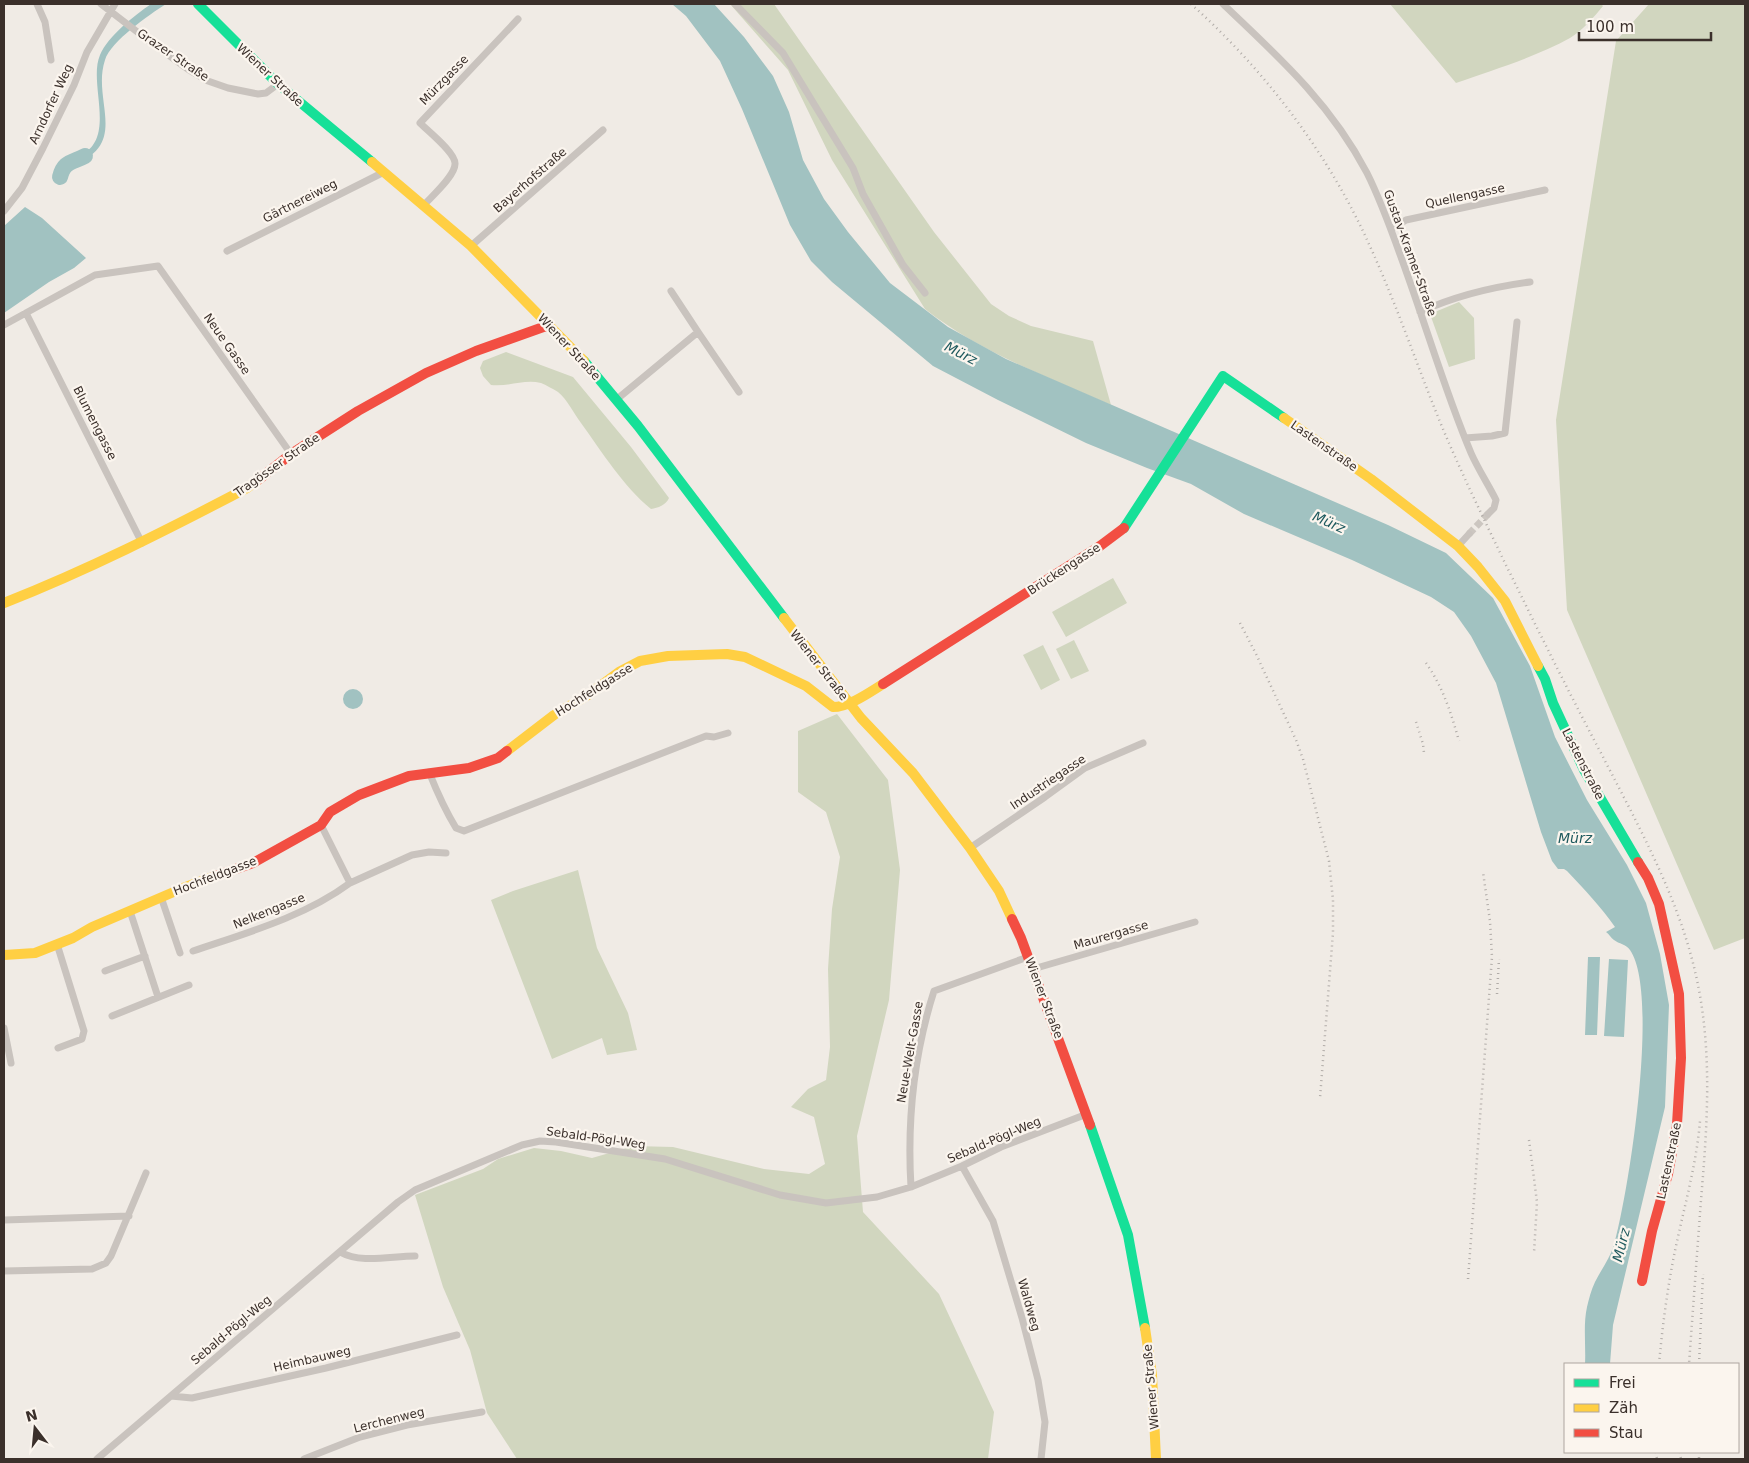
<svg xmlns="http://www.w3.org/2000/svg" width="1749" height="1463" font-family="'DejaVu Sans',sans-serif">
<rect width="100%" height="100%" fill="#f0ebe5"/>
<path fill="#d1d6bf" d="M730 4H774L934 232 991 304 1009 316 1031 326 1093 341 1111 405C1047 377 980 352 925 309L832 160 788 70Z
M1390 4H1601L1603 6C1594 17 1582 31 1570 38 1536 57 1492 70 1456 83Z
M1649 4H1745V938L1714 950 1567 610 1556 420 1616 41Z
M1459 302 1474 318 1475 359 1449 367 1430 314Z
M506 352 573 377 631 447 669 498C666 505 658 508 651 509 623 486 602 452 581 423 574 414 567 399 558 392 553 389 546 385 541 383 524 379 508 387 491 385L483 376 480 368 483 361Z
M1113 578 1127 603 1066 637 1052 612Z
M1074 640 1089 671 1071 679 1056 649Z
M1043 645 1060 680 1041 690 1023 655Z
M837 714 888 780 900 870 889 1000 857 1136 863 1212 939 1294 994 1412 988 1459H517L487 1413 470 1350 443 1287 415 1195 483 1169 498 1159 534 1148 561 1151 592 1158 634 1146 673 1147 764 1169 809 1174 825 1164 814 1117 791 1107 808 1089 826 1080 830 1047 828 969 832 909 840 857 826 812 798 792V731Z
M578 870 597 948 628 1013 637 1050 607 1055 602 1038 552 1059 491 900 513 891Z"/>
<path fill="#a1c2c1" d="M151 4H166C149 15 111 41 105 60 91 102 133 146 67 167L65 160C71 158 78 157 83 154 116 135 88 83 100 55 108 36 135 15 151 4Z
M672 4H714L744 37 773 76 789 112 803 160 824 199 848 232 890 283 948 327 1006 359 1388 525 1446 553 1493 598 1530 666 1555 737 1587 800 1627 865 1646 903 1660 954 1669 1005 1665 1107 1613 1325 1610 1364H1585C1586 1346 1583 1325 1587 1307 1589 1299 1591 1290 1595 1282 1601 1270 1610 1258 1614 1245 1629 1192 1660 993 1630 950 1626 944 1619 944 1614 940 1611 938 1609 934 1606 932L1615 927C1601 907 1584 889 1567 871L1564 869H1558L1552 861 1541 832 1496 683 1471 636 1454 612 1431 597 1352 560 1244 514 1191 484 1147 468 1086 443 998 400 933 366 832 282 811 261 790 225 742 109 720 61 686 16Z
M25 207 42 218 86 258 74 268 49 282 4 313V226Z
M343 699a10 10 0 1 1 20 0a10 10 0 1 1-20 0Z
M1588 957H1600L1597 1035H1585Z
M1609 959 1628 960 1624 1037 1604 1036Z"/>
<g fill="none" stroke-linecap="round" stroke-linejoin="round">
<path stroke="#a1c2c1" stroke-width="16" d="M60 177C64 161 72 163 85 156"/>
<path stroke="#ccc6c0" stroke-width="7" stroke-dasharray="7 3.5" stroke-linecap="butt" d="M1469 534 1488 514"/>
<path stroke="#c9c3be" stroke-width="7" d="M37 4 45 22 51 60
M101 4 153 44 189 70 208 81 228 88 258 94 266 93 278 84
M735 4 783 53 853 168 863 194 903 265 925 293
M1223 4C1279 57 1331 104 1367 173 1383 205 1394 238 1406 271 1428 332 1446 394 1471 453 1478 469 1488 484 1496 500L1494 508 1488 514
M424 205C432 196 455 176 455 164 456 153 428 131 420 123L518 19
M4 211 22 188 43 148 74 85 87 52 115 4
M1391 229 1406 220 1545 190
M471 246 603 130
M227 251 384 172
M1420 312C1455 296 1492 287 1530 282
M26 313 142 543
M4 325 95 275 158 266 291 454
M698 332 739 392
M616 400 698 332 671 291
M1465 438 1492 436 1505 433 1517 322
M1458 546 1469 534
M429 772C437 792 445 810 456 828L464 831 706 736 714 737 728 733
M321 825 350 883 412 855 429 852 446 853
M970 848 1045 797 1085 768 1143 743
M161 897 180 953
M130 911 158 997
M57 944 84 1031 82 1039 58 1048
M193 951C246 933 304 917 350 883
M1033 969 1195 922
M105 971 145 956
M112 1016 189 985
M4 1028 11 1063
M962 1166 993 1221 1022 1318 1038 1380 1045 1422 1041 1459
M911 1187C907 1121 914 1054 934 991L1028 957
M4 1220 129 1216
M340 1252C361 1264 391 1256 415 1256
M4 1271 92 1269 106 1263 111 1256 146 1173
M171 1396 192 1398 326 1368 457 1335
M97 1459 398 1202 415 1190 522 1145 540 1141 556 1142 665 1159 780 1195 826 1203 877 1197 911 1187 962 1166 1001 1147 1087 1114
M304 1459 360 1437 407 1425 482 1412"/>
<path stroke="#16e098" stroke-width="10" d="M198 4 278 84 372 162
M584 361 638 426 784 618
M1124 528 1223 376 1284 418
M1538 666 1545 679 1553 703 1584 770 1638 862
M1090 1125 1128 1235 1145 1328"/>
<path stroke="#ffcf43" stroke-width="10" d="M372 162 471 246 584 361
M1284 418 1371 479 1458 546 1478 567 1505 601 1538 666
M4 603C88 570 167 530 247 488L258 480
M784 618 861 718 913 773 970 848 999 891 1012 919
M507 751 554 715 588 695 619 672 640 661 668 656 727 654 745 657 806 686 833 707C849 707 870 692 883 684
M4 955 35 953 73 938 92 927 183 888 213 877
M1145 1328 1152 1375 1156 1459"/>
<path stroke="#f24e42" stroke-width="10" d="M258 480 291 454 358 411 426 373 476 351 549 325
M883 684 1100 546 1124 528
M1638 862 1648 878 1659 904 1679 994 1681 1058 1677 1124 1668 1174 1652 1231 1642 1281
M213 877 253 863 321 825 330 812 359 795 409 776 469 768 498 758 507 751
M1012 919 1021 938 1090 1125"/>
<path stroke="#b1aca8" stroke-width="2.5" stroke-dasharray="1 4" stroke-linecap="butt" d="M1191 4C1259 65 1318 140 1359 223 1390 286 1412 352 1438 417 1458 466 1481 513 1504 561 1536 626 1568 691 1602 755 1641 831 1683 905 1699 990 1712 1060 1707 1129 1701 1200 1697 1254 1693 1309 1689 1364
M1240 623 1256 654 1296 740 1303 759 1329 861 1333 900V933L1320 1098
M1426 663C1443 687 1451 713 1459 741
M1416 722 1423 744 1424 753
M1497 994 1499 959
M1529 1140 1537 1202 1534 1253
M1468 1279 1492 957 1490 921 1483 872
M1659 1364C1662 1331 1666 1299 1672 1266 1681 1217 1696 1170 1700 1121
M1699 1364 1703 1274
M1656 1452 1657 1459
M1680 1452 1681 1459
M1699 1452V1459"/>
</g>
<g text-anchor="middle" stroke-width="4.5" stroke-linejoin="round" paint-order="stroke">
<g font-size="12" fill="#3b302b" stroke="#fbf5ee">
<text transform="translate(173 55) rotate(34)" y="4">Grazer Straße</text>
<text transform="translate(270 75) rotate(43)" y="4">Wiener Straße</text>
<text transform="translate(444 80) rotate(-46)" y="4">Mürzgasse</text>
<text transform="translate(51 104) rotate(-65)" y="4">Arndorfer Weg</text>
<text transform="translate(530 180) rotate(-41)" y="4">Bayerhofstraße</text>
<text transform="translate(1465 196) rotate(-12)" y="4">Quellengasse</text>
<text transform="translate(300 201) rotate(-27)" y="4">Gärtnereiweg</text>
<text transform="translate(1410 253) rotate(70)" y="4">Gustav-Kramer-Straße</text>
<text transform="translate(227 344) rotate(55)" y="4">Neue Gasse</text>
<text transform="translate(569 347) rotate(47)" y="4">Wiener Straße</text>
<text transform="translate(95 423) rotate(63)" y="4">Blumengasse</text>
<text transform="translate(1324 446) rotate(35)" y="4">Lastenstraße</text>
<text transform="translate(277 465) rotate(-35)" y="4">Tragösser Straße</text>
<text transform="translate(1064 569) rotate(-33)" y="4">Brückengasse</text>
<text transform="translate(819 665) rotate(52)" y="4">Wiener Straße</text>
<text transform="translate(594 690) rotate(-32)" y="4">Hochfeldgasse</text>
<text transform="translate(1583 764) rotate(63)" y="4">Lastenstraße</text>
<text transform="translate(1048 782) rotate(-34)" y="4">Industriegasse</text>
<text transform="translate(215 876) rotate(-21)" y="4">Hochfeldgasse</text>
<text transform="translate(269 911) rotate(-22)" y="4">Nelkengasse</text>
<text transform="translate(1111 935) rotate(-16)" y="4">Maurergasse</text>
<text transform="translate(1044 998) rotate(69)" y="4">Wiener Straße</text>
<text transform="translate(910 1052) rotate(-80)" y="4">Neue-Welt-Gasse</text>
<text transform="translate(596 1138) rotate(8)" y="4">Sebald-Pögl-Weg</text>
<text transform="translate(994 1140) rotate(-23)" y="4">Sebald-Pögl-Weg</text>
<text transform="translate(1669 1161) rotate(-78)" y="4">Lastenstraße</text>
<text transform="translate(1029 1305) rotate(74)" y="4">Waldweg</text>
<text transform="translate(231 1330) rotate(-40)" y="4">Sebald-Pögl-Weg</text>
<text transform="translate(312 1359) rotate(-13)" y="4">Heimbauweg</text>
<text transform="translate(1151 1387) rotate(-95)" y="4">Wiener Straße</text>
<text transform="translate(389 1420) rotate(-14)" y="4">Lerchenweg</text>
</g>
<g font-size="14" font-style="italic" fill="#1f5a5e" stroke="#fbf5ee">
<text transform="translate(961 353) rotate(27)" y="5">Mürz</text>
<text transform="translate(1329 522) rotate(24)" y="5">Mürz</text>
<text x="1575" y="843">Mürz</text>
<text transform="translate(1621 1245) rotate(-76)" y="5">Mürz</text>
</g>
</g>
<rect width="1749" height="1463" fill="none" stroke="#3b302b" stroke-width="10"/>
<rect x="1564" y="1363" width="175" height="90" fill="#fbf5ee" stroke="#aea6a0"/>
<rect x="1574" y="1379" width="25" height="8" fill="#16e098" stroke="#aea6a0"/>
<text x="1609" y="1388" font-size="15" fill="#3b302b">Frei</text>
<rect x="1574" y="1404" width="25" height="8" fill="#ffcf43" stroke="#aea6a0"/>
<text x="1609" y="1413" font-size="15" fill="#3b302b">Zäh</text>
<rect x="1574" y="1429" width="25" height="8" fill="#f24e42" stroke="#aea6a0"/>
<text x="1609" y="1438" font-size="15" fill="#3b302b">Stau</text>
<g transform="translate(35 1428) rotate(344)" stroke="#fbf5ee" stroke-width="4" paint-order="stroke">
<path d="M0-4L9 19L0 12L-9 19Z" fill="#3b302b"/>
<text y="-8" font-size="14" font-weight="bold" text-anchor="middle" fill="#3b302b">N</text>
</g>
<path d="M1579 32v8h132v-8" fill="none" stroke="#3b302b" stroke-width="2.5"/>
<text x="1586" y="32" font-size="15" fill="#3b302b" stroke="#fbf5ee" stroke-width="4" paint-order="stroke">100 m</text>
</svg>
